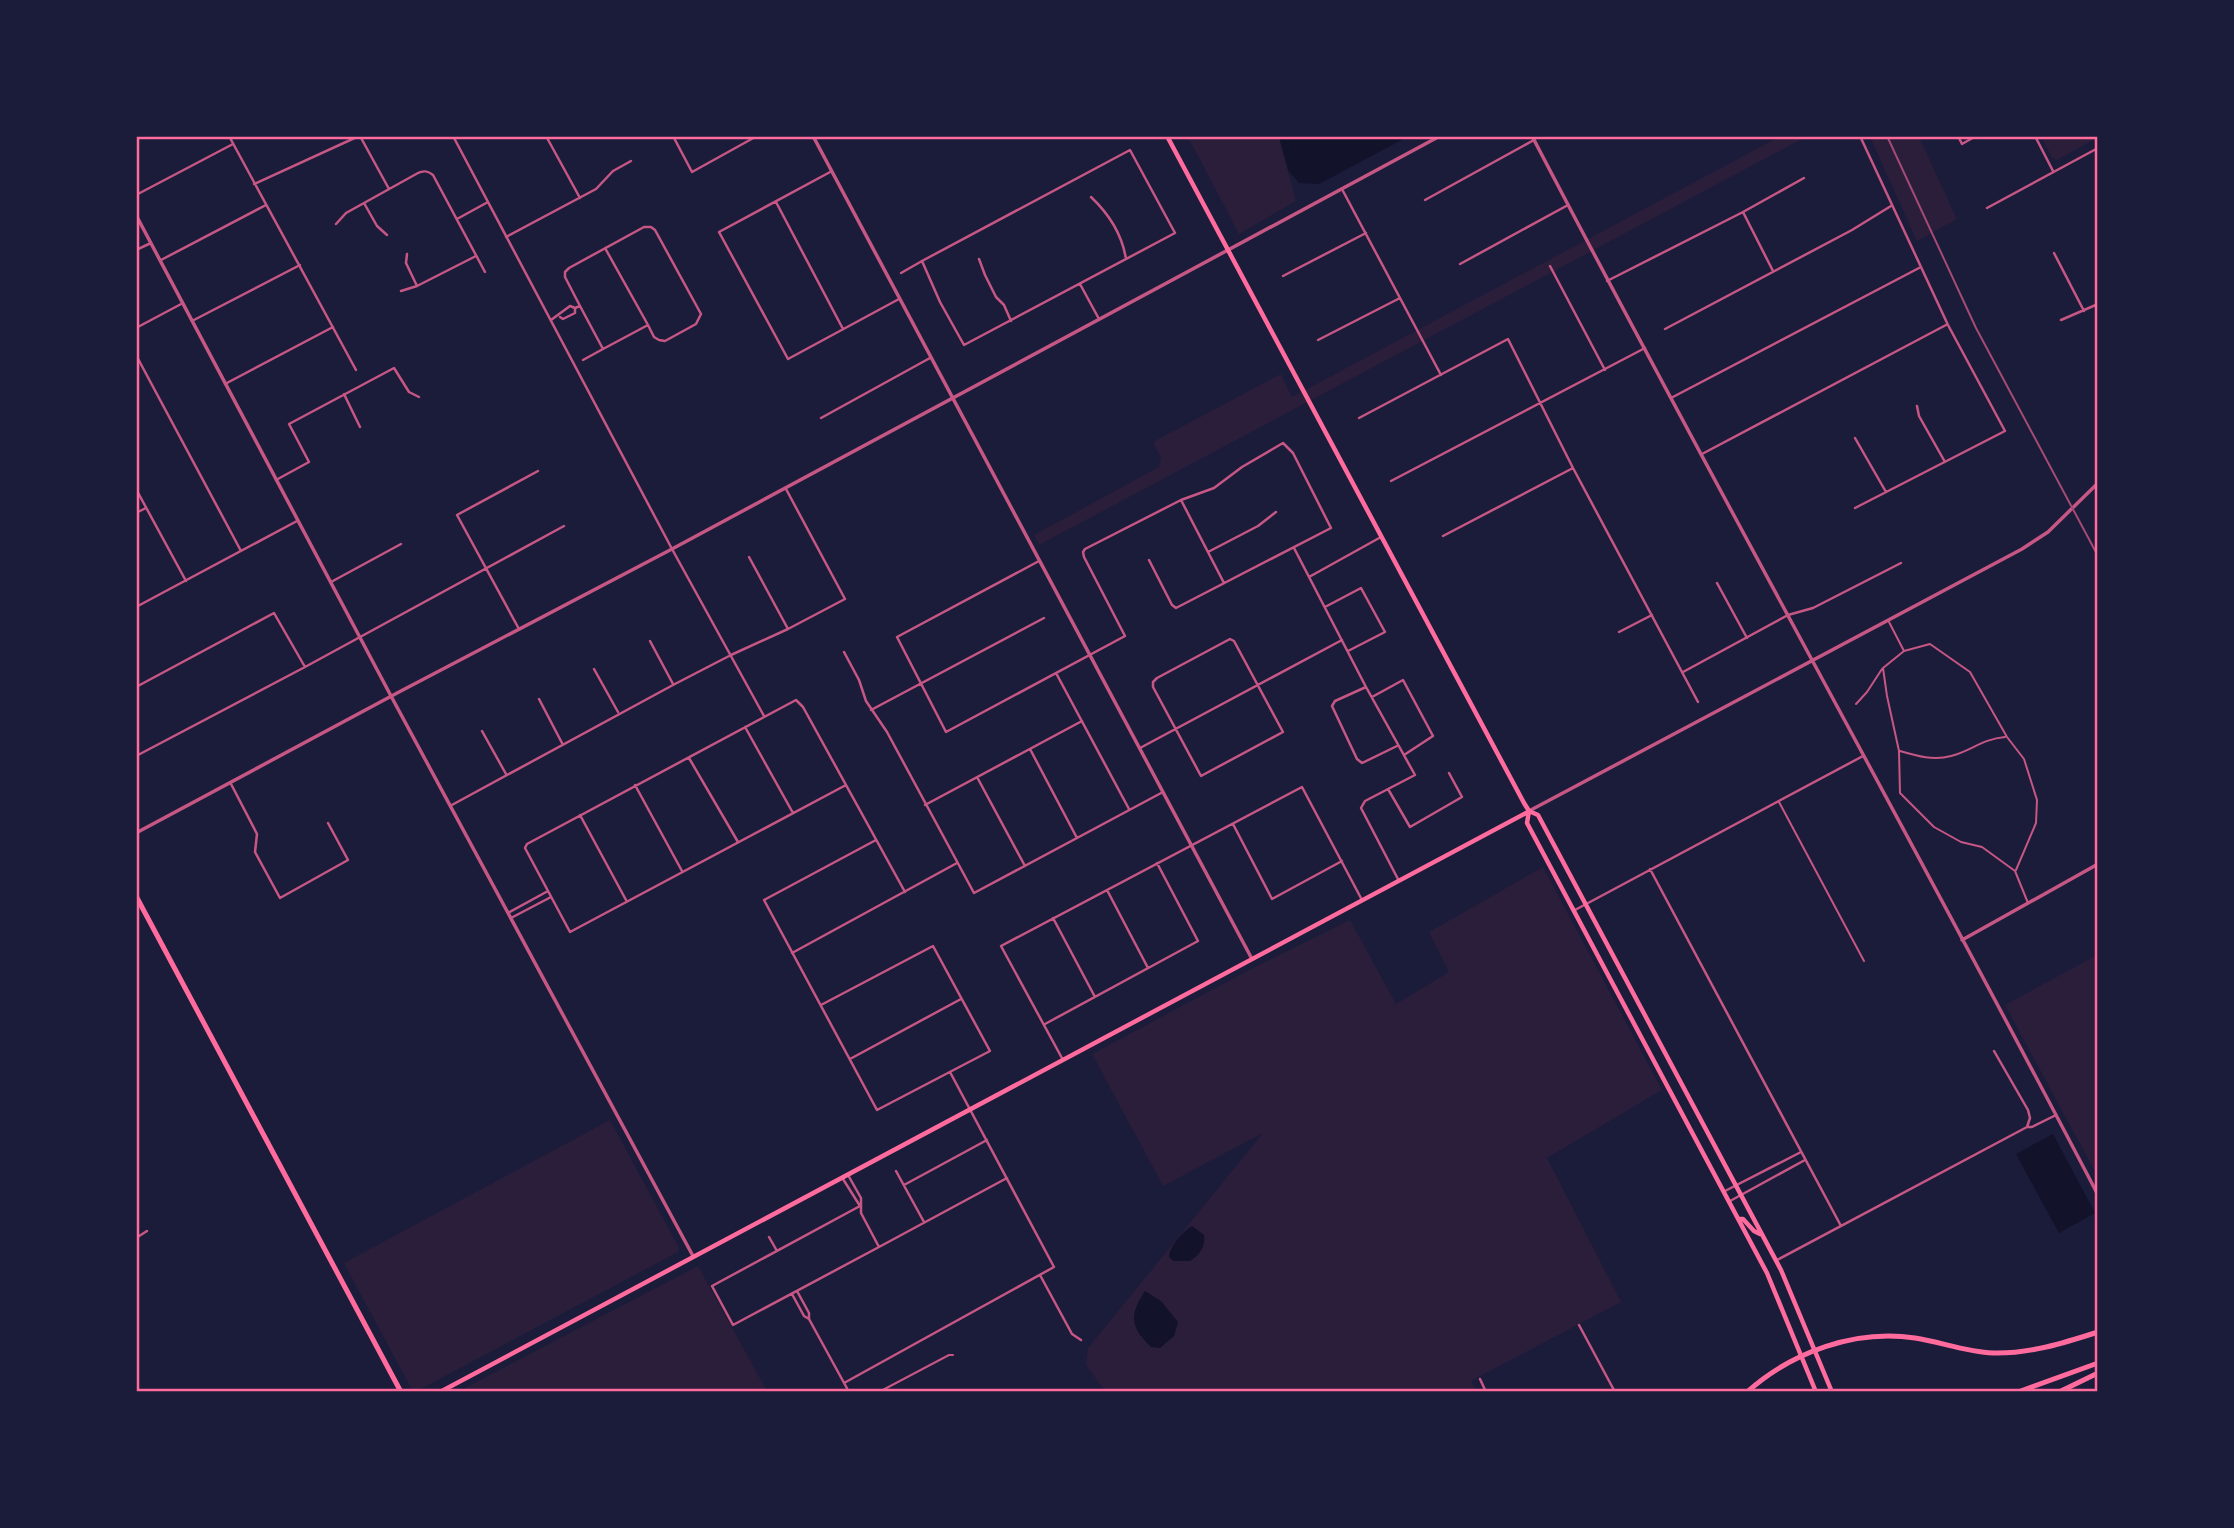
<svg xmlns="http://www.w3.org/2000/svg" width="2234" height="1528" font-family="'Golos Text',sans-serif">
<rect width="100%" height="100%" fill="#1b1b3a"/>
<path fill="#2a1e3b" d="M2097 136V138L2057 160 2053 159 2041 137Z
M1188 137H1279L1296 201 1239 234Z
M1779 137H1806L1039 545 1034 535 1159 467 1161 458 1153 442 1281 374 1292 397Z
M1870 137H1919L1957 219 1917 241Z
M1543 867 1662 1090 1547 1158 1621 1302 1471 1381 1477 1391H1105L1086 1365 1088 1348 1263 1133 1163 1186 1092 1054 1249 970 1350 920 1396 1004 1449 972 1429 932Z
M2097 955V1175L2005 1005Z
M610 1120 679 1248 678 1252 417 1391 412 1390 344 1263Z
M698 1266 767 1391H459Z"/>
<path fill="#12122b" d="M1279 137V136L1407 137 1319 184 1299 183 1288 170Z
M2053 1134 2095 1213 2059 1233 2016 1154Z
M1192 1226 1204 1235C1206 1246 1199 1256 1190 1261H1173L1169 1257C1170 1246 1182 1232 1192 1226Z
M1145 1291 1161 1301 1178 1322 1174 1336 1160 1348 1151 1347C1130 1327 1129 1315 1145 1291Z"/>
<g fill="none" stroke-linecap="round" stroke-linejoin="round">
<path stroke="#c65784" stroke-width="2" d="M1889 622 1904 651 1883 668 1887 696 1899 751 1900 793 1934 827 1961 842 1982 847 2015 871 2028 903
M1904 651 1930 644 1970 672 2007 737 2024 759 2037 800 2036 823 2016 870
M1856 704 1867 692 1882 669
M1900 751C1917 756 1934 761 1951 756 1971 751 1982 739 2005 737
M1779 802 1864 961
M879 1392 949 1355H953"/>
<path stroke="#c65784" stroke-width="2.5" d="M229 136 356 370
M360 136 389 189
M453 136 672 549 764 716
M546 136 580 198
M673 136 692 172 757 136
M1958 136 1962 144 1976 136
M2035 136 2053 171
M832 171 719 232 788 359 899 299
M254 184 359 136
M1343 191 1441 375
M136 195 233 144
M1091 197C1109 214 1122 234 1126 259
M1425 200 1534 140
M776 202 843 329
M364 203 377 226 387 235
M1987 208 2098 148
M1743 212 1773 271
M457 219 488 202
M336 224 346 213 418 173C424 170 428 171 433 175L485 272
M506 237 596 189 613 171 631 161
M605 248 648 325
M136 250 151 243
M2054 253 2084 311
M407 254 406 263 417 286
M979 259 985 275 996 297 1004 305 1011 321
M161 260 266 205
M1460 264 1568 205
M1550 266 1605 370
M901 273 922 261 1130 150 1175 233 964 345 940 302 922 261
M1283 276 1366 233
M1607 281 1743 212 1804 178
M1080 284 1099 319
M401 291 417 286 476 256
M560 317 563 319 575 313V308
M551 320 570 306 575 308 580 306 603 349 648 325 654 337 659 340 665 341 696 324 701 314 655 230 651 227H644L569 268 565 272V277L580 306
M2061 320 2098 304
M192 321 300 265
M136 328 183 303
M1665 329 1852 230 1891 206
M1318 340 1400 298
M136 355 241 551
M583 360 603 349
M225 384 333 327
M344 394 360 427
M1671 398 1919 268
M1917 406 1919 416 1945 462
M821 418 930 358
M1359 418 1508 339 1573 468 1698 702
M1855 438 1886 492
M1702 454 1946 325
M276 480 309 462 289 424 394 368 409 392 419 397
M1391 481 1645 348
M136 489 186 581
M1181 500 1224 583
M1855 508 2005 431 1948 325 1860 136
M136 513 146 508
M1443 536 1573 468
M1294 548 1366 687 1415 775 1365 801 1361 808 1399 881
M1208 552 1258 526 1276 512
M749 557 788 629
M1039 561 897 637 946 732 1125 636 1084 557 1083 552 1085 549 1181 500 1214 488 1242 467 1283 443 1293 453 1331 528 1176 608 1172 605 1149 560
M1309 577 1381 537
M331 582 401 544
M1717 583 1747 638
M136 607 297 521
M1325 607 1361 588 1385 632 1348 651
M519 629 457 515 538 471
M1619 632 1652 615
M1230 639 1234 641 1283 732 1201 776 1153 687V682L1157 678Z
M650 641 673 684
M844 652 859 680 866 701 887 732 974 893 1163 792
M594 669 618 712
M1683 672 1788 615 1813 608 1901 563
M1056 673 1129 809
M136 687 274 613 305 667
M1366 687 1335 701 1332 706 1357 759 1362 763 1397 746
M1372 697 1403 680 1433 736 1404 755
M539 699 562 743
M871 710 1044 618
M745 727 793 813
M482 731 506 774
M1140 748 1342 640
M1030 749 1077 838
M136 752 138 755 305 667 564 526
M689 758 738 842
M977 777 1025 866
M230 782 257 834 255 852 280 898 348 860 328 823
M635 785 682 871
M846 785 570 932 525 848 527 844 796 700 803 707C837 768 871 830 905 892
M1388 789 1410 827 1462 797 1449 773
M925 805 1082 721
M450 806 673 685 731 655 788 629 845 599 786 489
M580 815 626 900
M1233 824 1272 899 1342 861
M1650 869 1841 1226
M1107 890 1148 968
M1575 910 1863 756
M508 913 548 891
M511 918 551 897
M1053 918 1095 997
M792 953 957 863
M821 1005 933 946 990 1051 877 1110 764 900 876 840
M1045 1024 1198 941 1157 863
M1994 1051 2028 1110 2030 1118 2027 1127
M850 1059 961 999
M1063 1060 1001 946 1302 787 1362 900
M896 1171 924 1222
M848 1175 861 1198V1213L879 1247 1007 1178
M843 1179 860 1206
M904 1185 987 1140
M1725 1191 1801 1152
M1730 1201 1805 1160
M860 1206 712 1286 733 1325 879 1247
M769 1237 777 1251
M136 1238 147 1231
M1777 1260 2027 1127H2032L2056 1115
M1040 1275 1072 1334 1081 1340
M792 1294 804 1316 809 1319V1313L797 1291
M809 1319 849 1392
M1579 1325 1615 1392
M1480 1379 1486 1392
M844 1383 1054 1267 950 1072"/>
<path stroke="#c65784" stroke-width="3.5" d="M813 136 1252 959
M1532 136C1717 491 1913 840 2098 1195
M136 215 391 696 693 1256
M1529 811 2022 549 2048 532 2098 483
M136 833 399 692 672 549 1440 136
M1962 940 2098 864"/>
<path stroke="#ff6b9d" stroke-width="4.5" d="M1167 136 1524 803 1529 811 1527 823 1767 1273 1816 1392
M1529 811 1538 815 1781 1270 1832 1392
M1740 1219H1743L1754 1231 1760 1234
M440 1392 1528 812"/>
<path stroke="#ff6b9d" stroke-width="5" d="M136 896 401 1392
M1747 1392C1792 1352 1855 1329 1915 1338 1941 1342 1966 1352 1993 1353 2029 1354 2064 1343 2098 1332"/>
<path stroke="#ff6b9d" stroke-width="5" d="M2018 1392 2098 1363
M2059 1392 2098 1373"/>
<path stroke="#a44b75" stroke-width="2" d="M1887 136 1976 328 2098 556"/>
</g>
<rect width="2234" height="1528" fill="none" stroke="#1b1b3a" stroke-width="276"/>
<rect x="138" y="138" width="1958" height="1252" fill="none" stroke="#ff6b9d" stroke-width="2.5"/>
</svg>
